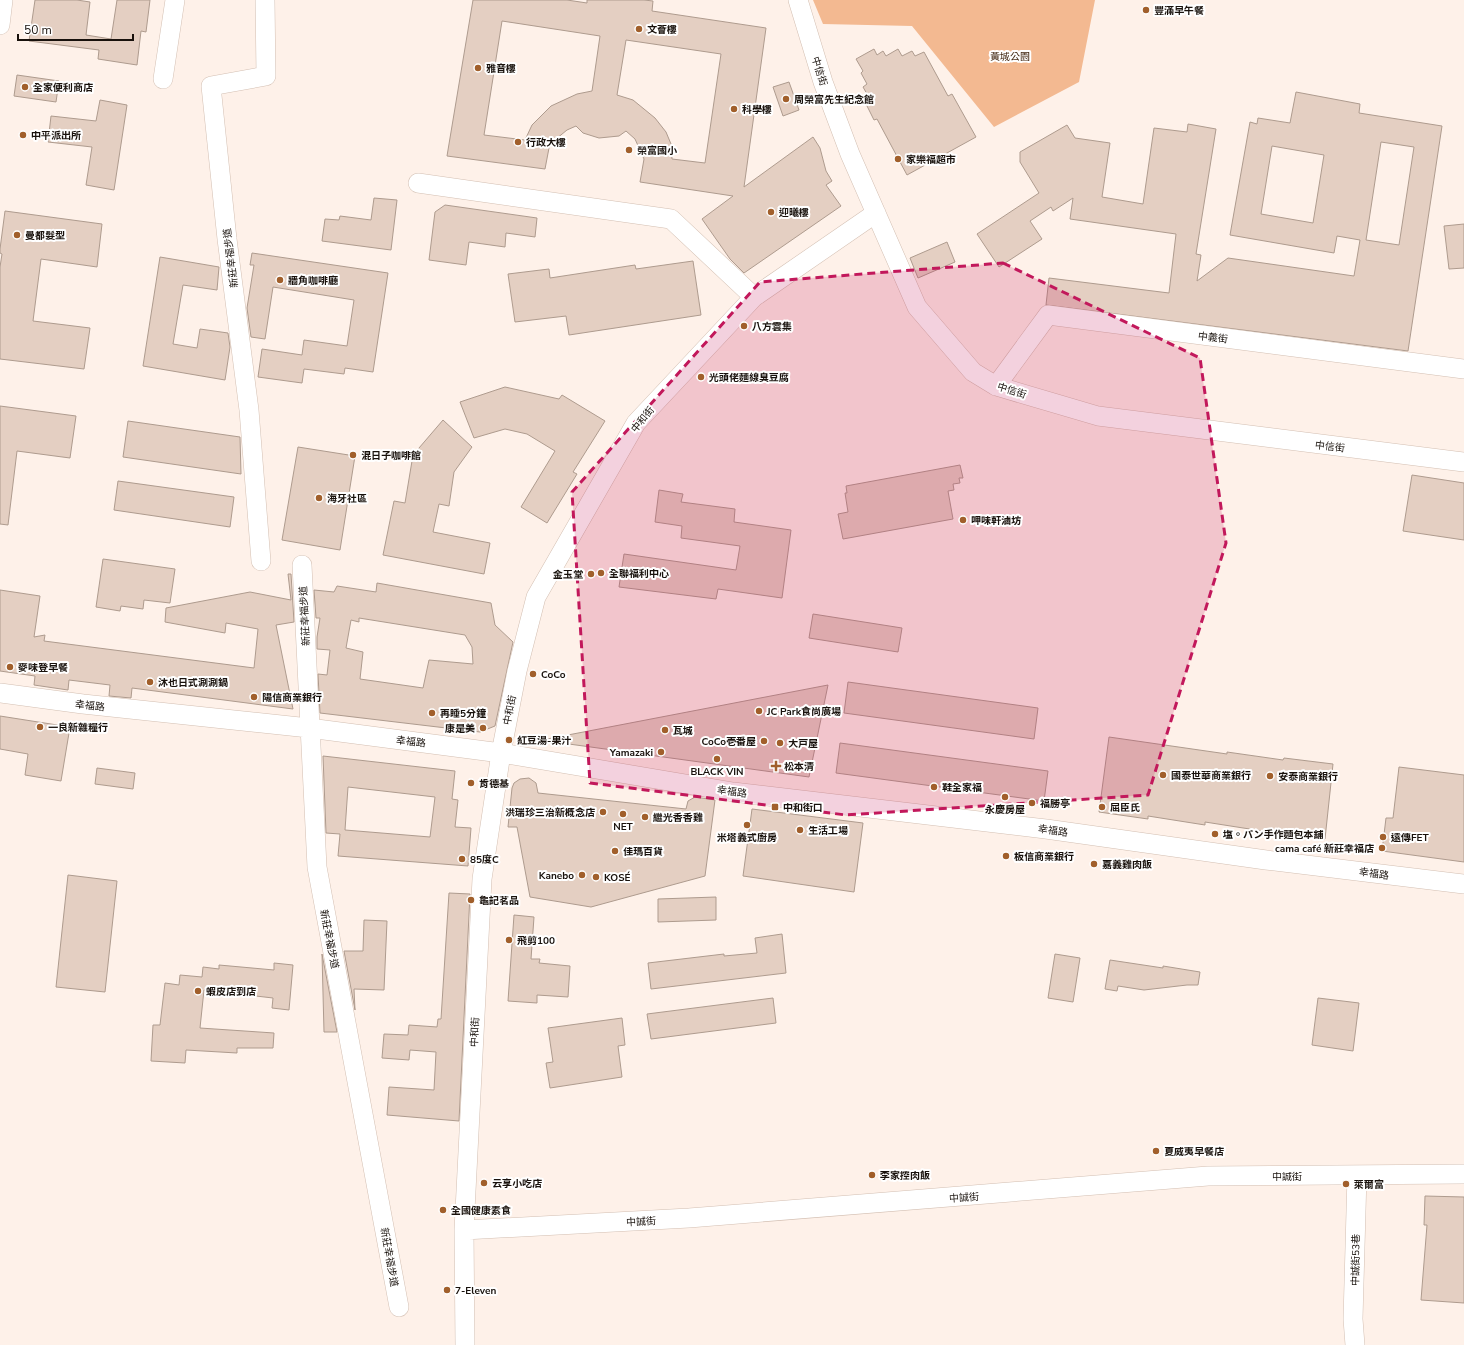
<svg xmlns="http://www.w3.org/2000/svg" width="1464" height="1345" font-family="'Nunito Sans','Noto Sans TC','Noto Sans JP',sans-serif">
<rect width="100%" height="100%" fill="#fef1e9"/>
<path fill="#f3b991" d="M813 0H1095L1079 82 994 127 912 26 823 24Z"/>
<path fill="#e4cfc2" stroke="#ae9b8e" fill-rule="evenodd" d="M35 0H77L90 2 86 35 111 39 117 0H150L146 32 141 31 137 65 98 59 99 50 29 41Z
M473 0H567L587 3V0H644L653 1 652 11 766 28 744 187 813 137 820 148 826 171 832 181 826 185 841 206 744 273 730 259 702 219 733 196 640 182 644 159 635 139 626 131 619 136 599 138 583 133 576 126 567 130 556 139 549 148 545 169 447 156ZM502 21 600 36 592 91 577 94 551 106 532 125 525 140 484 135ZM626 40 721 54 705 163 672 159 671 144 666 132 655 118 633 100 617 95Z
M874 49 877 55 883 51 886 56 898 49 902 56 912 51 915 56 924 52 948 96 952 94 976 137 907 175 877 119 874 120 866 104 871 101 863 87 867 84 861 73 863 71 856 59Z
M17 75 59 81 56 102 14 96Z
M789 82 799 110 783 116 773 87Z
M1296 92 1360 104 1359 113 1442 126 1408 351 1046 305 1049 278 1169 293 1176 234 1070 219 1073 198 1053 211 1051 207 1030 221 1042 239 999 267 977 234 1039 193 1020 162V152L1067 125 1075 138 1110 143 1102 197 1143 204 1154 128 1187 132 1188 124 1216 129 1196 254 1201 255 1197 281 1228 258 1354 276 1360 240 1337 236 1334 253 1230 235 1250 122 1257 124 1258 118 1290 123ZM1381 142 1414 147 1399 245 1366 240ZM1272 146 1324 155 1313 223 1261 214Z
M100 100 127 105 114 190 86 185 92 147 48 142 51 116 96 121Z
M374 198 397 200 391 250 322 241 325 219 339 220 340 216 371 220Z
M445 205 537 218 535 237 506 233 505 247 469 242 466 265 429 260 435 212Z
M5 211 102 224 97 267 41 259 33 321 90 328 84 369 0 359V267L2 254 0 253V249Z
M1464 224V268L1449 269 1444 226Z
M947 242 955 262 918 278 910 258Z
M252 253 388 273 373 372 345 368 344 374 304 369 302 383 258 377 262 349 302 355 304 340 347 346 354 300 273 287 265 339 251 337 247 308 254 265H250Z
M160 257 219 267 217 290 183 285 173 344 197 348 200 329 228 333 230 347 225 380 143 366Z
M693 261 701 315 569 335 566 316 515 322 508 274 549 269 550 278 635 265 636 269Z
M505 387 559 399 562 395 605 421 573 472 577 474 547 523 521 507 555 451 527 434 505 429 474 438 460 402Z
M0 406 76 416 70 458 17 451 8 525 0 524Z
M443 420 472 447 454 472 449 506 439 504 433 532 490 543 484 574 383 555 394 501 405 503 413 455Z
M128 421 240 437 241 474 123 457Z
M298 447 355 456 340 550 282 540Z
M960 465 963 478H959L960 483 953 484 954 490 948 491 953 519 843 539 838 514 848 512 845 493H847L846 486Z
M1412 475 1464 483V540L1403 531Z
M118 481 234 497 230 527 114 510Z
M659 490 683 494 681 502 735 509 734 522 791 530 782 598 718 589 716 599 619 587 624 554 736 570 740 546 681 538 682 526 655 522Z
M103 559 175 569 170 603 144 600 143 609 121 606 120 611 96 607Z
M288 574H291L294 622 276 625 293 709 132 688 131 698 109 696 110 685 69 680 68 690 34 685 35 676 0 671V590L40 596 34 637 45 635 44 641 254 668 258 629 226 623 225 633 165 622 166 608 250 592 291 600Z
M377 583 491 603 495 625 513 642 495 726 480 732 320 713 318 674 327 675 330 650 317 649V637L320 618H316L314 590 334 592 337 586 376 592ZM359 618 465 635 472 647 473 664 429 660 423 688 360 679 363 652 346 648 351 620 359 622Z
M813 614 902 628 898 652 809 638Z
M848 682 1038 708 1034 739 844 713Z
M828 685 809 777 547 741V739Z
M0 716 70 727 61 781 25 775 28 754 0 749Z
M1109 737 1227 754V752L1283 760 1284 758 1333 764 1325 839 1275 833 1205 822V825L1148 816V819L1099 812Z
M840 743 1048 771 1044 801 836 773Z
M323 756 455 771 452 799 458 800 455 827 471 828 468 866 338 856 340 834 326 833ZM348 787 435 797 430 837 345 830Z
M1399 767 1464 775V862L1382 851 1386 818H1393Z
M97 768 135 773 133 789 95 784Z
M529 778 536 783 538 793 686 809 688 801 695 797 715 800 705 876 591 907 530 897 517 827H508L512 788 514 783 520 779Z
M752 809 863 823 854 892 743 876Z
M68 875 117 881 105 992 56 987Z
M449 893 470 894 459 1121 387 1115 389 1087 434 1090 436 1052 410 1050 409 1060 382 1058 384 1034 408 1035 409 1025 437 1027 438 1019H441Z
M716 897V920L658 922V899Z
M514 915 534 917 531 959H540L539 963 570 966 568 997 537 995V1003L508 1001Z
M364 920 387 921 384 990 354 989 355 1010 344 951H363Z
M782 934 786 973 651 989 648 963 724 954V956L757 953 755 938Z
M322 954 337 1032H324Z
M1055 954 1080 958 1073 1002 1048 998Z
M1110 960 1163 968V966L1200 972 1198 985H1187L1144 990 1118 986 1117 991 1105 989Z
M274 963 293 965 289 1010 272 1008 273 998 204 990 200 1028 274 1033 273 1048H237V1053L186 1050 185 1063 151 1061 153 1025H160L165 983 179 985 180 975 202 977 203 967 219 969V965L274 970Z
M773 998 776 1023 651 1039 647 1014Z
M1318 998 1359 1003 1353 1051 1312 1045Z
M622 1018 625 1045 618 1046 622 1077 550 1088 546 1063 553 1062 548 1028Z
M1425 1196 1464 1197V1303L1421 1300 1427 1225H1424Z"/>
<g fill="none" stroke-linecap="round" stroke-linejoin="round">
<g stroke="#d3bfb2" stroke-width="20">
<path id="minor" d="M798 0 823 82 850 154 917 307 973 372 996 386 1098 416 1464 462
M0 25 3 0
M163 79 175 0
M418 183 671 219 754 297
M996 386 1048 315 1464 369
M261 561 249 410 227 239 211 86 266 76 265 0
M302 565 317 867 399 1307
M0 693 83 704 309 728 501 753 733 792 1046 829 1266 860 1464 884
M464 1230 689 1218 1208 1176 1464 1174
M465 1345 464 1230 482 879 501 753 517 671 536 597 636 423 754 297 876 213
M1355 1345 1353 1319 1357 1175"/>
</g>
<use href="#minor" stroke="#fff" stroke-width="19"/>
</g>
<path fill="#c2185b" fill-opacity="0.2" stroke="#c2185b" stroke-width="3" stroke-dasharray="8 5" stroke-linejoin="round" d="M1003 263 1200 358 1226 543 1148 795 846 815 590 783 572 492 760 282Z"/>
<g fill="#a15f2b" stroke="#fff" stroke-width="1.5">
<circle cx="1146" cy="10" r="4"/>
<circle cx="639" cy="29" r="4"/>
<circle cx="478" cy="68" r="4"/>
<circle cx="25" cy="87" r="4"/>
<circle cx="786" cy="99" r="4"/>
<circle cx="734" cy="109" r="4"/>
<circle cx="23" cy="135" r="4"/>
<circle cx="518" cy="142" r="4"/>
<circle cx="629" cy="150" r="4"/>
<circle cx="898" cy="159" r="4"/>
<circle cx="771" cy="212" r="4"/>
<circle cx="17" cy="235" r="4"/>
<circle cx="280" cy="280" r="4"/>
<circle cx="744" cy="326" r="4"/>
<circle cx="701" cy="377" r="4"/>
<circle cx="353" cy="455" r="4"/>
<circle cx="319" cy="498" r="4"/>
<circle cx="963" cy="520" r="4"/>
<circle cx="601" cy="573" r="4"/>
<circle cx="591" cy="574" r="4"/>
<circle cx="10" cy="667" r="4"/>
<circle cx="533" cy="674" r="4"/>
<circle cx="150" cy="682" r="4"/>
<circle cx="254" cy="697" r="4"/>
<circle cx="759" cy="711" r="4"/>
<circle cx="432" cy="713" r="4"/>
<circle cx="40" cy="727" r="4"/>
<circle cx="483" cy="728" r="4"/>
<circle cx="665" cy="730" r="4"/>
<circle cx="509" cy="740" r="4"/>
<circle cx="764" cy="741" r="4"/>
<circle cx="780" cy="743" r="4"/>
<circle cx="661" cy="752" r="4"/>
<circle cx="717" cy="759" r="4"/>
<path d="M774 760h4v4h4v4h-4v4h-4v-4h-4v-4h4z"/>
<circle cx="1163" cy="775" r="4"/>
<circle cx="1270" cy="776" r="4"/>
<circle cx="471" cy="783" r="4"/>
<circle cx="934" cy="787" r="4"/>
<circle cx="1005" cy="797" r="4"/>
<circle cx="1032" cy="803" r="4"/>
<rect x="771" y="803" width="8" height="8" rx="2"/>
<circle cx="1102" cy="807" r="4"/>
<circle cx="603" cy="812" r="4"/>
<circle cx="623" cy="814" r="4"/>
<circle cx="645" cy="817" r="4"/>
<circle cx="747" cy="825" r="4"/>
<circle cx="800" cy="830" r="4"/>
<circle cx="1215" cy="834" r="4"/>
<circle cx="1383" cy="837" r="4"/>
<circle cx="1382" cy="848" r="4"/>
<circle cx="615" cy="851" r="4"/>
<circle cx="1006" cy="856" r="4"/>
<circle cx="462" cy="859" r="4"/>
<circle cx="1094" cy="864" r="4"/>
<circle cx="582" cy="875" r="4"/>
<circle cx="596" cy="877" r="4"/>
<circle cx="471" cy="900" r="4"/>
<circle cx="509" cy="940" r="4"/>
<circle cx="198" cy="991" r="4"/>
<circle cx="1156" cy="1151" r="4"/>
<circle cx="872" cy="1175" r="4"/>
<circle cx="484" cy="1183" r="4"/>
<circle cx="1346" cy="1184" r="4"/>
<circle cx="443" cy="1210" r="4"/>
<circle cx="447" cy="1290" r="4"/>
</g>
<g text-anchor="middle" stroke-width="4" stroke-linejoin="round" paint-order="stroke">
<g font-size="10" font-weight="bold" fill="#18110c" stroke="#fff" text-anchor="start">
<text x="1154" y="14">豐滿早午餐</text>
<text x="647" y="33">文薈樓</text>
<text x="486" y="72">雅音樓</text>
<text x="33" y="91">全家便利商店</text>
<text x="794" y="103">周榮富先生紀念館</text>
<text x="742" y="113">科學樓</text>
<text x="31" y="139">中平派出所</text>
<text x="526" y="146">行政大樓</text>
<text x="637" y="154">榮富國小</text>
<text x="906" y="163">家樂福超市</text>
<text x="779" y="216">迎曦樓</text>
<text x="25" y="239">曼都髮型</text>
<text x="288" y="284">牆角咖啡廳</text>
<text x="752" y="330">八方雲集</text>
<text x="709" y="381">光頭佬麵線臭豆腐</text>
<text x="361" y="459">混日子咖啡館</text>
<text x="327" y="502">海牙社區</text>
<text x="971" y="524">呷味軒滷坊</text>
<text x="609" y="577">全聯福利中心</text>
<text x="583" y="578" text-anchor="end">金玉堂</text>
<text x="18" y="671">麥味登早餐</text>
<text x="541" y="678">CoCo</text>
<text x="158" y="686">沐也日式涮涮鍋</text>
<text x="262" y="701">陽信商業銀行</text>
<text x="767" y="715">JC Park食尚廣場</text>
<text x="440" y="717">再睡5分鐘</text>
<text x="48" y="731">一良新雜糧行</text>
<text x="475" y="732" text-anchor="end">康是美</text>
<text x="673" y="734">瓦城</text>
<text x="517" y="744">紅豆湯-果汁</text>
<text x="756" y="745" text-anchor="end">CoCo壱番屋</text>
<text x="788" y="747">大戸屋</text>
<text x="653" y="756" text-anchor="end">Yamazaki</text>
<text x="784" y="770">松本清</text>
<text x="717" y="775" text-anchor="middle">BLACK VIN</text>
<text x="1171" y="779">國泰世華商業銀行</text>
<text x="1278" y="780">安泰商業銀行</text>
<text x="479" y="787">肯德基</text>
<text x="942" y="791">鞋全家福</text>
<text x="1040" y="807">福勝亭</text>
<text x="783" y="811">中和街口</text>
<text x="1110" y="811">屈臣氏</text>
<text x="1005" y="813" text-anchor="middle">永慶房屋</text>
<text x="595" y="816" text-anchor="end">洪瑞珍三治新概念店</text>
<text x="653" y="821">繼光香香雞</text>
<text x="623" y="830" text-anchor="middle">NET</text>
<text x="808" y="834">生活工場</text>
<text x="1223" y="838">塩。パン手作麵包本舖</text>
<text x="747" y="841" text-anchor="middle">米塔義式廚房</text>
<text x="1391" y="841">遠傳FET</text>
<text x="1374" y="852" text-anchor="end">cama café 新莊幸福店</text>
<text x="623" y="855">佳瑪百貨</text>
<text x="1014" y="860">板信商業銀行</text>
<text x="470" y="863">85度C</text>
<text x="1102" y="868">嘉義雞肉飯</text>
<text x="574" y="879" text-anchor="end">Kanebo</text>
<text x="604" y="881">KOSÉ</text>
<text x="479" y="904">龜記茗品</text>
<text x="517" y="944">飛剪100</text>
<text x="206" y="995">蝦皮店到店</text>
<text x="1164" y="1155">夏威夷早餐店</text>
<text x="880" y="1179">李家控肉飯</text>
<text x="492" y="1187">云享小吃店</text>
<text x="1354" y="1188">萊爾富</text>
<text x="451" y="1214">全國健康素食</text>
<text x="455" y="1294">7-Eleven</text>
</g>
<g font-size="10" fill="#3f230d" stroke="#fff">
<text x="1010" y="60">黃城公園</text>
</g>
<g font-size="10" fill="#18110c" stroke="#fff">
<text transform="translate(820 71) rotate(73)" y="4">中信街</text>
<text transform="translate(230 258) rotate(-97)" y="4">新莊幸福步道</text>
<text transform="translate(1213 337) rotate(7)" y="4">中義街</text>
<text transform="translate(1012 390) rotate(18)" y="4">中信街</text>
<text transform="translate(642 419) rotate(-51)" y="4">中和街</text>
<text transform="translate(1330 446) rotate(7)" y="4">中信街</text>
<text transform="translate(304 616) rotate(-93)" y="4">新莊幸福步道</text>
<text transform="translate(90 705) rotate(7)" y="4">幸福路</text>
<text transform="translate(509 710) rotate(-79)" y="4">中和街</text>
<text transform="translate(411 741) rotate(7)" y="4">幸福路</text>
<text transform="translate(732 791) rotate(8)" y="4">幸福路</text>
<text transform="translate(1053 830) rotate(8)" y="4">幸福路</text>
<text transform="translate(1374 873) rotate(8)" y="4">幸福路</text>
<text transform="translate(330 939) rotate(79)" y="4">新莊幸福步道</text>
<text transform="translate(474 1032) rotate(-87)" y="4">中和街</text>
<text x="1287" y="1180">中誠街</text>
<text transform="translate(964 1197) rotate(-4)" y="4">中誠街</text>
<text transform="translate(641 1221) rotate(-3)" y="4">中誠街</text>
<text transform="translate(390 1257) rotate(80)" y="4">新莊幸福步道</text>
<text transform="translate(1355 1260) rotate(-89)" y="4">中誠街53巷</text>
</g>
</g>
<path d="M18 34v6h115v-6" fill="none" stroke="#18110c" stroke-width="2"/>
<text x="24" y="34" font-size="12" fill="#18110c" stroke="#ffffff" stroke-width="3" paint-order="stroke">50 m</text>
</svg>
